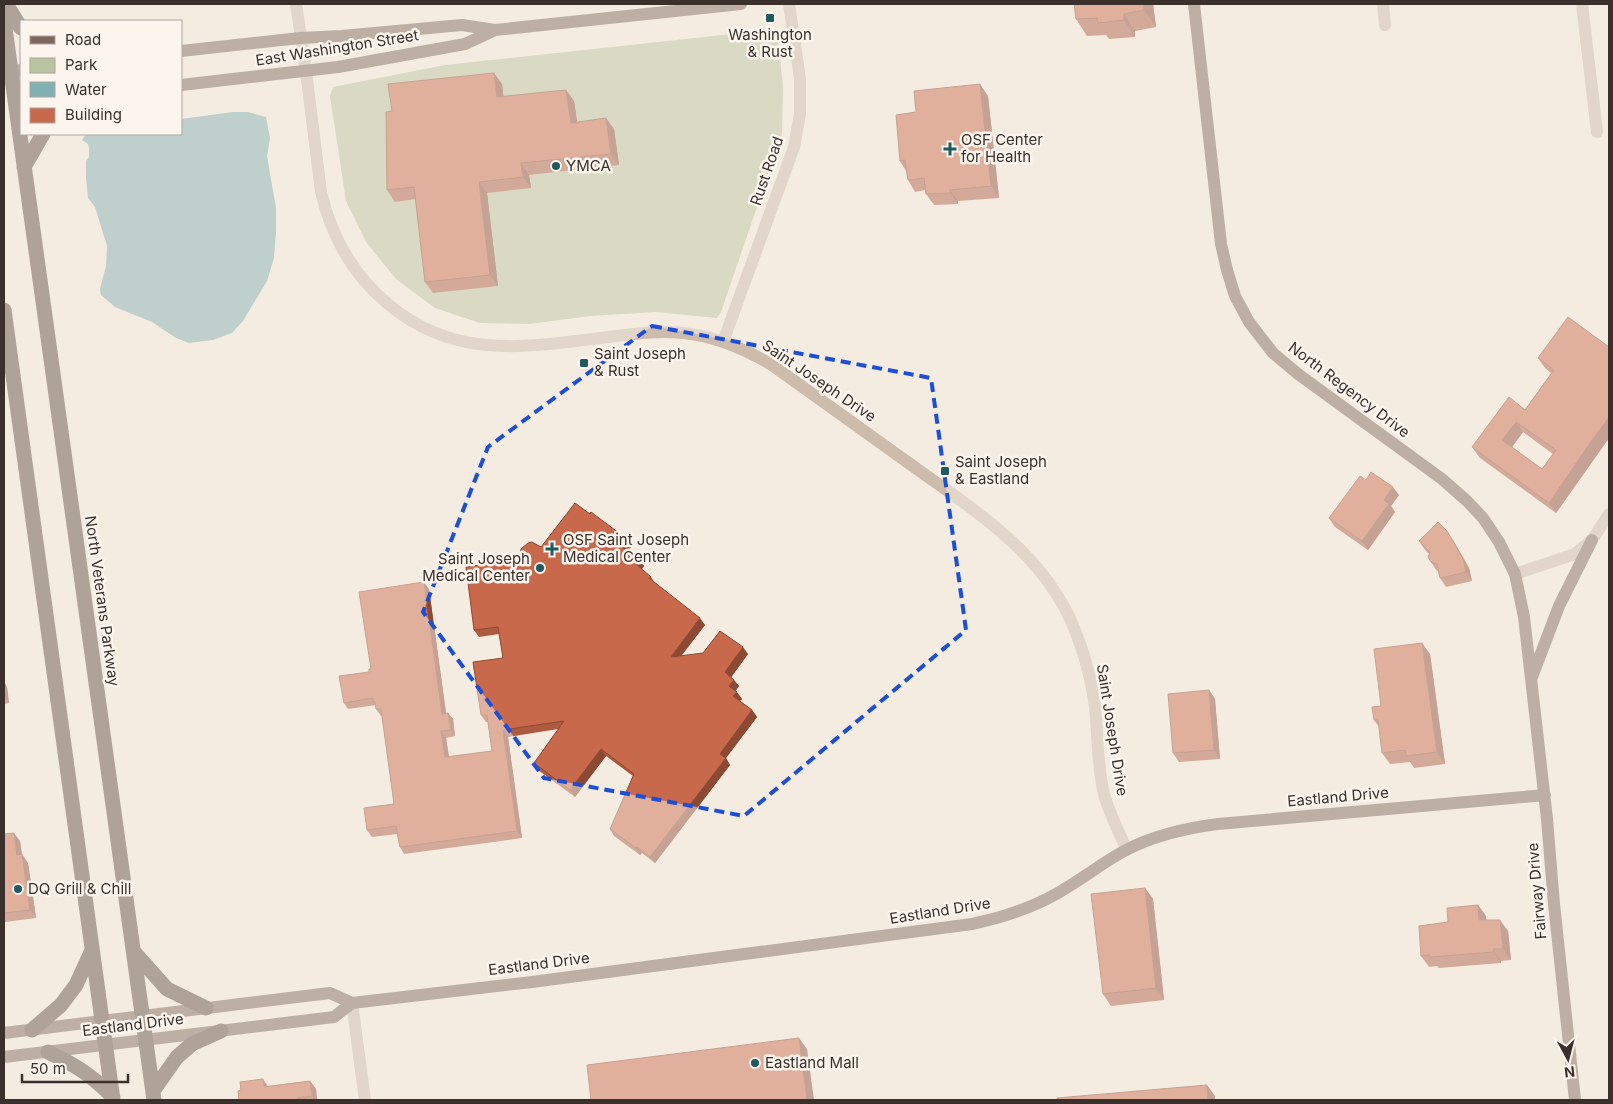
<svg xmlns="http://www.w3.org/2000/svg" width="1613" height="1104" font-family="Inter,sans-serif">
<rect width="100%" height="100%" fill="#f4ebe1"/>
<path fill="#b8c4a0" d="M777 29 783 87 782 134 721 312 717 318 656 312 590 316 529 324 480 323 435 308 396 279 366 242 346 201 330 96 333 87 445 65Z"/>
<path fill="#7fb0b2" d="M233 112H248L266 117 270 138 267 156 276 208V232L274 258 267 281 243 321 232 333 213 340 189 343 176 338 152 322 115 307 101 295 100 289 106 266 107 246 95 207 88 198 86 177V161L89 157V148L88 144 82 140 86 134H181V119Z"/>
<g fill="none" stroke-linecap="round" stroke-linejoin="round">
<path stroke="#cdbbac" stroke-width="12" d="M296 4 306 71 321 192C331 235 353 275 388 304 456 361 527 347 608 337 633 334 658 330 683 333 715 336 745 349 772 365 818 398 864 431 910 464 978 513 1051 557 1079 641 1087 662 1092 685 1095 707 1098 736 1097 766 1104 794 1109 813 1119 832 1127 850
M1383 4 1385 25
M1582 4 1597 132
M723 342 794 147 800 114V79L789 4
M1515 574 1575 554 1592 540 1609 514
M352 1003 365 1100"/>
<path stroke="#7d675c" stroke-width="12" d="M1194 4 1221 244 1227 270 1235 296 1249 322 1273 353 1298 374 1442 479 1467 501 1483 518 1499 542 1515 574 1524 617 1547 819 1554 904 1575 1100
M181 51 300 38 342 36 462 25 495 30 741 4
M4 72 21 70
M181 85 338 67 465 44 495 30
M1532 677 1559 606 1592 540
M4 1033 330 993 352 1003
M4 1057 334 1017 352 1003 532 982 972 924C1006 917 1041 905 1071 885 1090 873 1107 860 1126 850 1155 835 1186 828 1218 824L1545 795"/>
<path stroke="#5c4a42" stroke-width="15" d="M6 4 21 28
M4 21 154 1100
M24 167 43 134
M4 310 113 1100
M134 952 167 989 206 1008
M32 1030 61 1005 76 985 92 950
M48 1052C77 1066 90 1074 113 1097
M153 1091 177 1057 192 1044 221 1031"/>
</g>
<path fill="#ac5a40" fill-rule="evenodd" d="M1153 4 1156 27 1135 31V37L1109 39 1106 35 1087 36 1076 19Z
M502 84 503 97 566 90 574 101 577 122 614 129 619 165 529 175 531 188 487 193 498 286 433 293 425 282 416 199 395 202 387 190 392 111Z
M988 96 999 198 958 201V204L934 205 926 194 925 190 915 192 908 180 906 171 900 161 916 112Z
M1609 347V438L1556 513 1480 458 1472 447 1525 410 1551 373 1545 368 1538 358ZM1523 432 1553 454 1542 469 1512 447Z
M1366 480 1399 495 1391 506 1395 512 1368 550 1335 527 1329 518Z
M590 514 627 539 632 546 628 551 639 560 644 566 642 569 651 577 655 583 705 625 681 656 748 654 731 677 739 686 735 691 742 699 740 701 752 710 757 717 726 758 730 765 655 863 642 853 640 855 614 836 610 829 633 776 606 756 575 797 538 770 534 763 558 729 508 737 522 838 404 854 400 847 397 834 372 837 367 830 394 804 382 716H381L376 709V705L348 709 344 703 369 672 429 589 446 713H448L453 719 455 736 446 738 449 757 492 751 488 722H486L481 715 503 658 499 634 479 637 474 630 519 559 541 547Z
M1453 540 1469 568 1472 581 1446 587 1440 578 1438 571H1437L1431 562 1429 554 1425 550 1419 541Z
M1430 654 1445 764 1414 768 1410 762 1390 764 1382 753 1379 727 1374 720 1381 706Z
M4 682 7 687 9 703 4 704Z
M1209 690 1215 699 1220 759 1179 762 1173 753Z
M4 834 20 841 22 855 28 863 36 918 5 922 4 921Z
M1145 888 1153 899 1164 1000 1111 1006 1103 994Z
M1478 905 1486 916V920L1508 931 1511 960 1501 961V963L1439 968 1437 966 1429 967 1421 956 1448 922Z
M310 1081 316 1089 317 1100H239L268 1086Z"/>
<path fill="#8c4a34" d="M1144 4H1153L1156 27 1144 10Z
M1124 14 1135 31V37L1124 20Z
M494 73 502 84 505 109 497 97Z
M980 84 988 96 999 198 991 186Z
M566 90 574 101 579 134 571 123Z
M606 118 614 129 619 165 611 154Z
M521 163 529 175 531 188 523 177Z
M479 182 487 193 498 286 490 275Z
M950 190 958 201V204L950 193Z
M1609 417V438L1556 513 1549 503 1590 443Z
M1516 422 1523 432 1509 451 1502 440Z
M1393 487 1399 495 1391 506 1395 512 1368 550 1362 541 1384 500Z
M1447 531 1453 540 1469 568 1472 581 1466 572Z
M627 539 632 546 627 553 622 547Z
M639 560 644 566 640 571 636 564Z
M424 582 429 589 447 720 442 714Z
M700 618 705 625 675 664 671 657Z
M1422 643 1430 654 1445 764 1437 752Z
M743 647 748 654 730 679 725 672Z
M734 680 739 686 734 693 729 686Z
M4 682 7 687 9 703 4 695Z
M1209 690 1215 699 1220 759 1214 750Z
M737 692 742 699 738 703 733 696Z
M752 710 757 717 726 758 730 765 655 863 650 857 720 754Z
M448 713 453 719 455 736 451 730Z
M503 730 508 737 522 838 517 831Z
M441 731 446 738 450 764 445 757Z
M601 749 606 756 575 797 570 790Z
M14 833 20 841 23 864 17 855Z
M637 847 642 853 640 855 636 848Z
M22 854 28 863 36 918 30 910Z
M1145 888 1153 899 1164 1000 1156 988Z
M1478 905 1486 916 1487 931 1479 920Z
M1500 920 1508 931 1511 960 1503 949Z
M1493 949 1501 961V963L1494 952Z
M799 1038 807 1049 814 1100H807Z
M263 1079 269 1088 264 1087Z
M310 1081 316 1089 317 1100H315L312 1096Z
M1207 1085 1215 1096V1100H1208Z"/>
<path fill="#c8694b" stroke="#8c4a34" fill-rule="evenodd" d="M1074 4H1144V10L1124 14V20L1098 23 1097 18 1076 19Z
M494 73 497 97 566 90 571 123 606 118 611 154 521 163 523 177 479 182 490 275 425 282 414 187 387 190 386 112 392 111 388 84Z
M980 84 991 186 950 190V193L926 194 924 178 908 180 905 160 900 161 896 115 916 112 914 91Z
M1568 317 1609 347V417L1590 443 1549 503 1472 447 1509 397 1525 410 1554 370 1538 358ZM1516 422 1556 450 1542 469 1502 440Z
M1371 472 1393 487 1384 500 1389 504 1362 541 1329 518 1360 476 1366 480Z
M575 503 590 514 591 512 627 539 622 547 639 560 636 564 651 577 649 578 700 618 671 657 703 653 720 631 743 647 725 672 734 680 729 686 737 692 733 696 752 710 720 754 726 758 650 857 637 847 636 848 610 829 634 774 601 749 570 790 534 763 564 721 503 730 517 831 400 847 396 826 367 830 364 808 394 804 381 709H376L375 702H373V698L344 703 339 676 369 672V669H371L359 592 424 582 442 714 448 713 451 730 441 731 445 757 492 751 487 715H481L473 662 503 658 498 627 474 630 466 567 519 559 521 549 528 543 532 542 541 547Z
M1438 522 1447 531 1463 559 1466 572 1440 578 1437 564 1431 562 1428 557 1430 552 1419 541Z
M1422 643 1437 752 1406 756 1405 750 1382 753 1378 720H1374L1372 707 1381 706 1374 649Z
M1209 690 1214 750 1173 753 1168 694Z
M14 833 17 855 22 854 30 910 4 913V834Z
M1145 888 1156 988 1103 994 1091 894Z
M1478 905 1479 920H1500L1503 949H1493L1494 952 1431 957 1430 955 1421 956 1419 926 1448 922 1447 908Z
M799 1038 807 1100H591L587 1065Z
M263 1079 264 1087 310 1081 312 1096 297 1098 298 1100H239L238 1091 241 1090 240 1082Z
M1207 1085 1208 1100H1057V1098Z"/>
<path d="M0 0H1613V1104H0ZM652 326 931 378 966 630 744 816 544 778 423 612 488 447Z" fill="#f4ebe1" fill-opacity=".55" fill-rule="evenodd"/>
<path fill="none" stroke="#1d4ed8" stroke-width="4" stroke-dasharray="10 6" stroke-linejoin="round" d="M652 326 931 378 966 630 744 816 544 778 423 612 488 447Z"/>
<g fill="#1f5a5e" stroke="#fbf5ee" stroke-width="2">
<rect x="765" y="13" width="10" height="10" rx="2.5"/>
<path d="M947.5 141.5h5v5h5v5h-5v5h-5v-5h-5v-5h5z"/>
<circle cx="556" cy="166" r="5"/>
<rect x="579" y="358" width="10" height="10" rx="2.5"/>
<rect x="940" y="466" width="10" height="10" rx="2.5"/>
<path d="M549.5 541.5h5v5h5v5h-5v5h-5v-5h-5v-5h5z"/>
<circle cx="540" cy="568" r="5"/>
<circle cx="18" cy="889" r="5"/>
<circle cx="755" cy="1063" r="5"/>
</g>
<g text-anchor="middle" stroke-width="5" stroke-linejoin="round" paint-order="stroke">
<g font-size="15" fill="#3b302b" stroke="#fbf5ee" text-anchor="start">
<text x="770" y="40" text-anchor="middle">Washington<tspan x="770" dy="17">&amp; Rust</tspan></text>
<text x="961" y="145">OSF Center<tspan x="961" dy="17">for Health</tspan></text>
<text x="566" y="171">YMCA</text>
<text x="594" y="359">Saint Joseph<tspan x="594" dy="17">&amp; Rust</tspan></text>
<text x="955" y="467">Saint Joseph<tspan x="955" dy="17">&amp; Eastland</tspan></text>
<text x="563" y="545">OSF Saint Joseph<tspan x="563" dy="17">Medical Center</tspan></text>
<text x="530" y="564" text-anchor="end">Saint Joseph<tspan x="530" dy="17">Medical Center</tspan></text>
<text x="28" y="894">DQ Grill &amp; Chill</text>
<text x="765" y="1068">Eastland Mall</text>
</g>
<g font-size="15" fill="#3b302b" stroke="#fbf5ee">
<text transform="translate(337 48) rotate(-9)" y="5">East Washington Street</text>
<text transform="translate(767 171) rotate(-71)" y="5">Rust Road</text>
<text transform="translate(819 381) rotate(34)" y="5">Saint Joseph Drive</text>
<text transform="translate(1349 390) rotate(37)" y="5">North Regency Drive</text>
<text transform="translate(102 601) rotate(82)" y="5">North Veterans Parkway</text>
<text transform="translate(1112 730) rotate(81)" y="5">Saint Joseph Drive</text>
<text transform="translate(1338 797) rotate(-5)" y="5">Eastland Drive</text>
<text transform="translate(1537 891) rotate(-95)" y="5">Fairway Drive</text>
<text transform="translate(940 911) rotate(-9)" y="5">Eastland Drive</text>
<text transform="translate(539 964) rotate(-7)" y="5">Eastland Drive</text>
<text transform="translate(133 1025) rotate(-7)" y="5">Eastland Drive</text>
</g>
</g>
<rect width="1613" height="1104" fill="none" stroke="#3b302b" stroke-width="10"/>
<rect x="20" y="20" width="162" height="115" fill="#fbf5ee" stroke="#aea6a0"/>
<rect x="30" y="36" width="25" height="8" fill="#7d675c" stroke="#aea6a0"/>
<text x="65" y="45" font-size="15" fill="#3b302b">Road</text>
<rect x="30" y="58" width="25" height="15" fill="#b8c4a0" stroke="#aea6a0"/>
<text x="65" y="70" font-size="15" fill="#3b302b">Park</text>
<rect x="30" y="82" width="25" height="15" fill="#7fb0b2" stroke="#aea6a0"/>
<text x="65" y="95" font-size="15" fill="#3b302b">Water</text>
<rect x="30" y="108" width="25" height="15" fill="#c8694b" stroke="#aea6a0"/>
<text x="65" y="120" font-size="15" fill="#3b302b">Building</text>
<g transform="translate(1568 1059) rotate(173)" stroke="#fbf5ee" stroke-width="4" paint-order="stroke">
<path d="M0-4L9 19L0 12L-9 19Z" fill="#3b302b"/>
<text y="-8" font-size="14" font-weight="bold" text-anchor="middle" fill="#3b302b">N</text>
</g>
<path d="M22 1074v8h106v-8" fill="none" stroke="#3b302b" stroke-width="2.5"/>
<text x="30" y="1074" font-size="15" fill="#3b302b" stroke="#fbf5ee" stroke-width="4" paint-order="stroke">50 m</text>
</svg>
